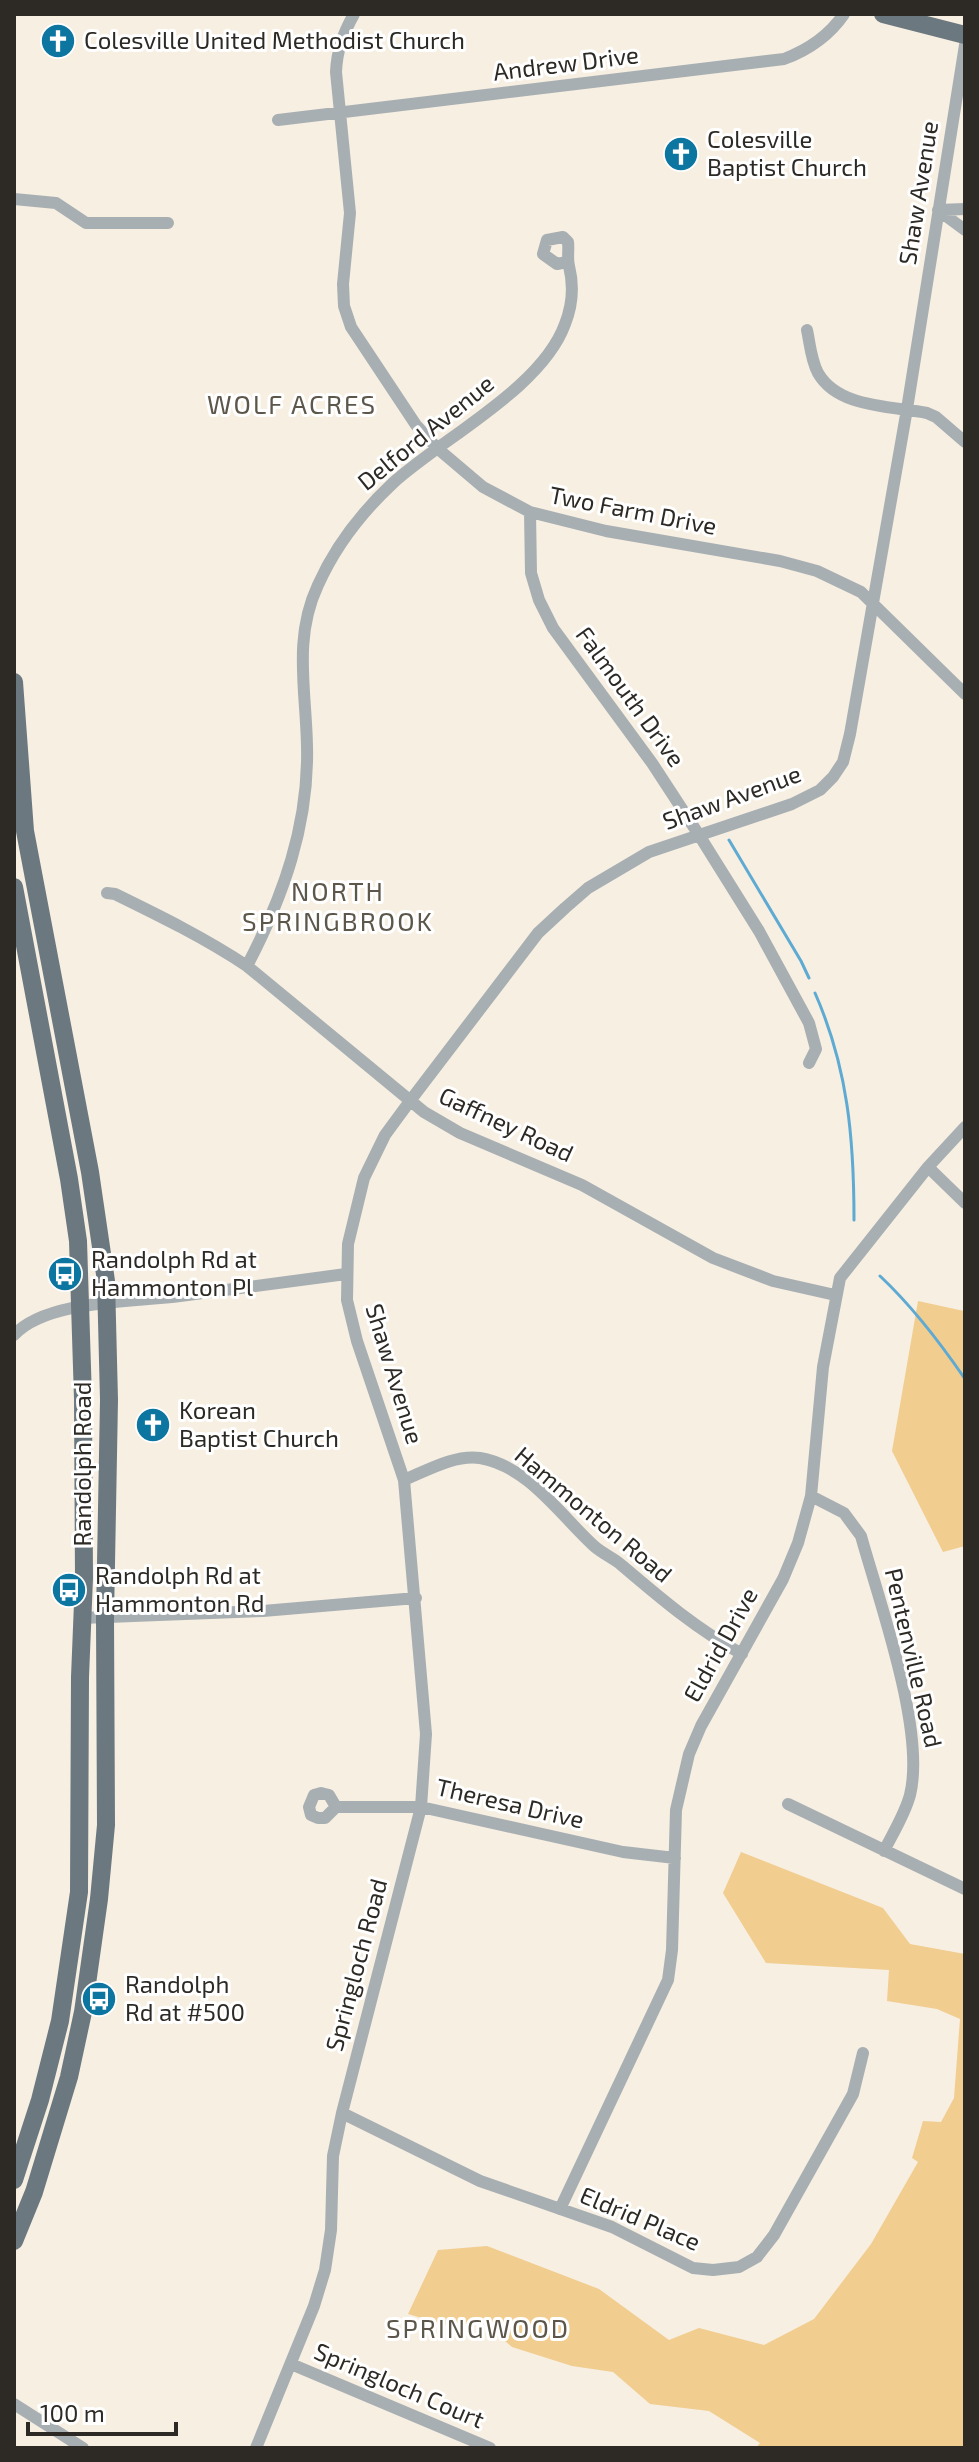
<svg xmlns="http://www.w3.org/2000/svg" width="979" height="2462" font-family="'Exo 2',sans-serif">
<rect width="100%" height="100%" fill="#f7efe1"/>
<path fill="#f1cd90" d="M918 1301 964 1311 965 1313V1546L943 1552 892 1451Z
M741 1852 883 1908 910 1944 965 1954V2448H756L760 2443 709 2411 650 2404 613 2372 572 2366 512 2347 480 2320 456 2328 408 2314 438 2250 487 2246 599 2289 669 2340 699 2328 764 2345 814 2319 871 2244 918 2162 912 2158 923 2121 941 2122 954 2098 960 2019 937 2009 887 2001 889 1970 766 1963 723 1893Z"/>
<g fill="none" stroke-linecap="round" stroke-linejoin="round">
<path stroke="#5eaad3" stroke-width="3" d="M729 840 801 961 809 978
M815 993C848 1068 854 1139 854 1220
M880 1276C913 1307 939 1341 965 1379"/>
<path stroke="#a8afb3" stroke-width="12" d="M354 14C343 34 337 50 336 72L350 213 343 284 344 306 351 327 416 425 437 448 483 487 530 512 606 531 780 561 817 571 861 592 965 694
M278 120 784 59C808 50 829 36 844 14
M14 199 56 203 86 223H168
M938 210 965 230
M938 210 965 209
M807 330C810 344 811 360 818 373 838 408 891 406 927 413L936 417 965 442
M530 512 531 573 539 600 553 628 652 763 699 835 759 931 809 1023 816 1049 809 1063
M107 893 115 894C160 916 205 938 247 966L424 1112 460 1133 582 1185 713 1258 773 1281 835 1295
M247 966C283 897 309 825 307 746 306 690 293 638 318 585 335 547 363 511 393 483 444 437 542 388 565 324 573 304 574 286 569 266 567 259 569 250 568 242L563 237 547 240 543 254 557 264 567 262
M928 1167 965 1203
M14 1335C46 1300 133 1302 180 1296 235 1289 290 1281 346 1274
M404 1480C426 1471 455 1454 480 1458 528 1466 560 1515 594 1546 602 1553 611 1557 619 1563 659 1597 696 1629 742 1654
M811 1496 844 1513 861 1536C879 1601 926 1731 910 1795 905 1814 893 1833 884 1851
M82 1618 263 1611 416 1598
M788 1804 965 1889
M336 1807 325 1818H318L311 1815 309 1807 314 1795 321 1793 329 1795 336 1807H421L623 1852 675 1858
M342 2113 480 2181 612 2227 693 2268 713 2270 739 2267 757 2257 774 2235 853 2094 863 2053
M560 2209 668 1980 672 1950 676 1810 689 1754 701 1726 783 1579 798 1543 811 1496 823 1367 840 1278 928 1167 965 1127
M291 2364 490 2448
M14 2404 83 2448
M256 2448 314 2306 325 2270 331 2230 333 2156 342 2113 421 1807 426 1734 404 1480 357 1341 347 1300 348 1244 364 1178 385 1135 410 1101 538 933 565 908 588 888 649 852 792 804 820 790 833 777 843 762 850 734 907 409 965 45"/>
<path stroke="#6c787f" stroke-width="18" d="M883 14 965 35
M14 682 25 831 90 1172 106 1281 109 1400 105 1618 106 1825 99 1899 83 2012 69 2077 34 2192 14 2241
M14 887 69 1179 78 1241 83 1399 84 1578 80 1677 79 1892 60 2021 40 2100 14 2180"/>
</g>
<defs>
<g id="church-disc" transform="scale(1.8)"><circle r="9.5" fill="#0c75a0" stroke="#fff"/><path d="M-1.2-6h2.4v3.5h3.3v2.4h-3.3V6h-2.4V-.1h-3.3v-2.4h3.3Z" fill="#fff"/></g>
<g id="bus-disc" transform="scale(1.8)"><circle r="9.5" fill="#0c75a0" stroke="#fff"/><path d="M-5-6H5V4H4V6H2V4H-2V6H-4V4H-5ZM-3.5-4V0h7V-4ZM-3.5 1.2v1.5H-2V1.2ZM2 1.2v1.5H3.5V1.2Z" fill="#fff"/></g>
</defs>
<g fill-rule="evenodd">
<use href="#church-disc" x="58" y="41"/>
<use href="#church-disc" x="681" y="154"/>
<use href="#bus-disc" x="65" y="1274"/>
<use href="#church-disc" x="153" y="1425"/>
<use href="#bus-disc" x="69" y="1590"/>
<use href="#bus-disc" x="99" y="1999"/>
</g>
<g text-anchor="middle" stroke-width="6" stroke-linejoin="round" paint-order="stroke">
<g font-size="24" fill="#2d2a25" stroke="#fff" text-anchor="start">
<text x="84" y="49">Colesville United Methodist Church</text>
<text x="707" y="148">Colesville<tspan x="707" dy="28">Baptist Church</tspan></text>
<text x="91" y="1268">Randolph Rd at<tspan x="91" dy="28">Hammonton Pl</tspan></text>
<text x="179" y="1419">Korean<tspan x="179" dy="28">Baptist Church</tspan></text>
<text x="95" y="1584">Randolph Rd at<tspan x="95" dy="28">Hammonton Rd</tspan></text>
<text x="125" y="1993">Randolph<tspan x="125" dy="28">Rd at #500</tspan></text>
</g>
<g font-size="24" fill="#2d2a25" stroke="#fff">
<text transform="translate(566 64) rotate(-7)" y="8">Andrew Drive</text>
<text transform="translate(919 193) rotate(-81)" y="8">Shaw Avenue</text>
<text transform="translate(426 433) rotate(-39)" y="8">Delford Avenue</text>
<text transform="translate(633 511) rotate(11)" y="8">Two Farm Drive</text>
<text transform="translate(630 697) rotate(54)" y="8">Falmouth Drive</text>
<text transform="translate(732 798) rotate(-20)" y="8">Shaw Avenue</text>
<text transform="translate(506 1125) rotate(25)" y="8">Gaffney Road</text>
<text transform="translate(394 1374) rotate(73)" y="8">Shaw Avenue</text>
<text transform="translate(83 1464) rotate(-90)" y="8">Randolph Road</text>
<text transform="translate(593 1515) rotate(40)" y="8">Hammonton Road</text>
<text transform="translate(721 1645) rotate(-61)" y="8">Eldrid Drive</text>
<text transform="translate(913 1658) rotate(77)" y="8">Pentenville Road</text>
<text transform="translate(510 1804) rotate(13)" y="8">Theresa Drive</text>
<text transform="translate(357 1965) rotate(-75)" y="8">Springloch Road</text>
<text transform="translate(640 2219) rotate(23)" y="8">Eldrid Place</text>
<text transform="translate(399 2386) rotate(23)" y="8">Springloch Court</text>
</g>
<g font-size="26" letter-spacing="2" fill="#5d564a" stroke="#fff">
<text x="292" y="414">WOLF ACRES</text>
<text x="338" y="901">NORTH<tspan x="338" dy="30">SPRINGBROOK</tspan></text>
<text x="478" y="2338">SPRINGWOOD</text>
</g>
</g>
<rect width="979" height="2462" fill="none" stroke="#2d2a25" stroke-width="32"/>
<path d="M28 2422v12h148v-12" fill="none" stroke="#2d2a25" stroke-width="4"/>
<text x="40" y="2422" font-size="24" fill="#2d2a25" stroke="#ffffff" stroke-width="6" paint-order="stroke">100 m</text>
</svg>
